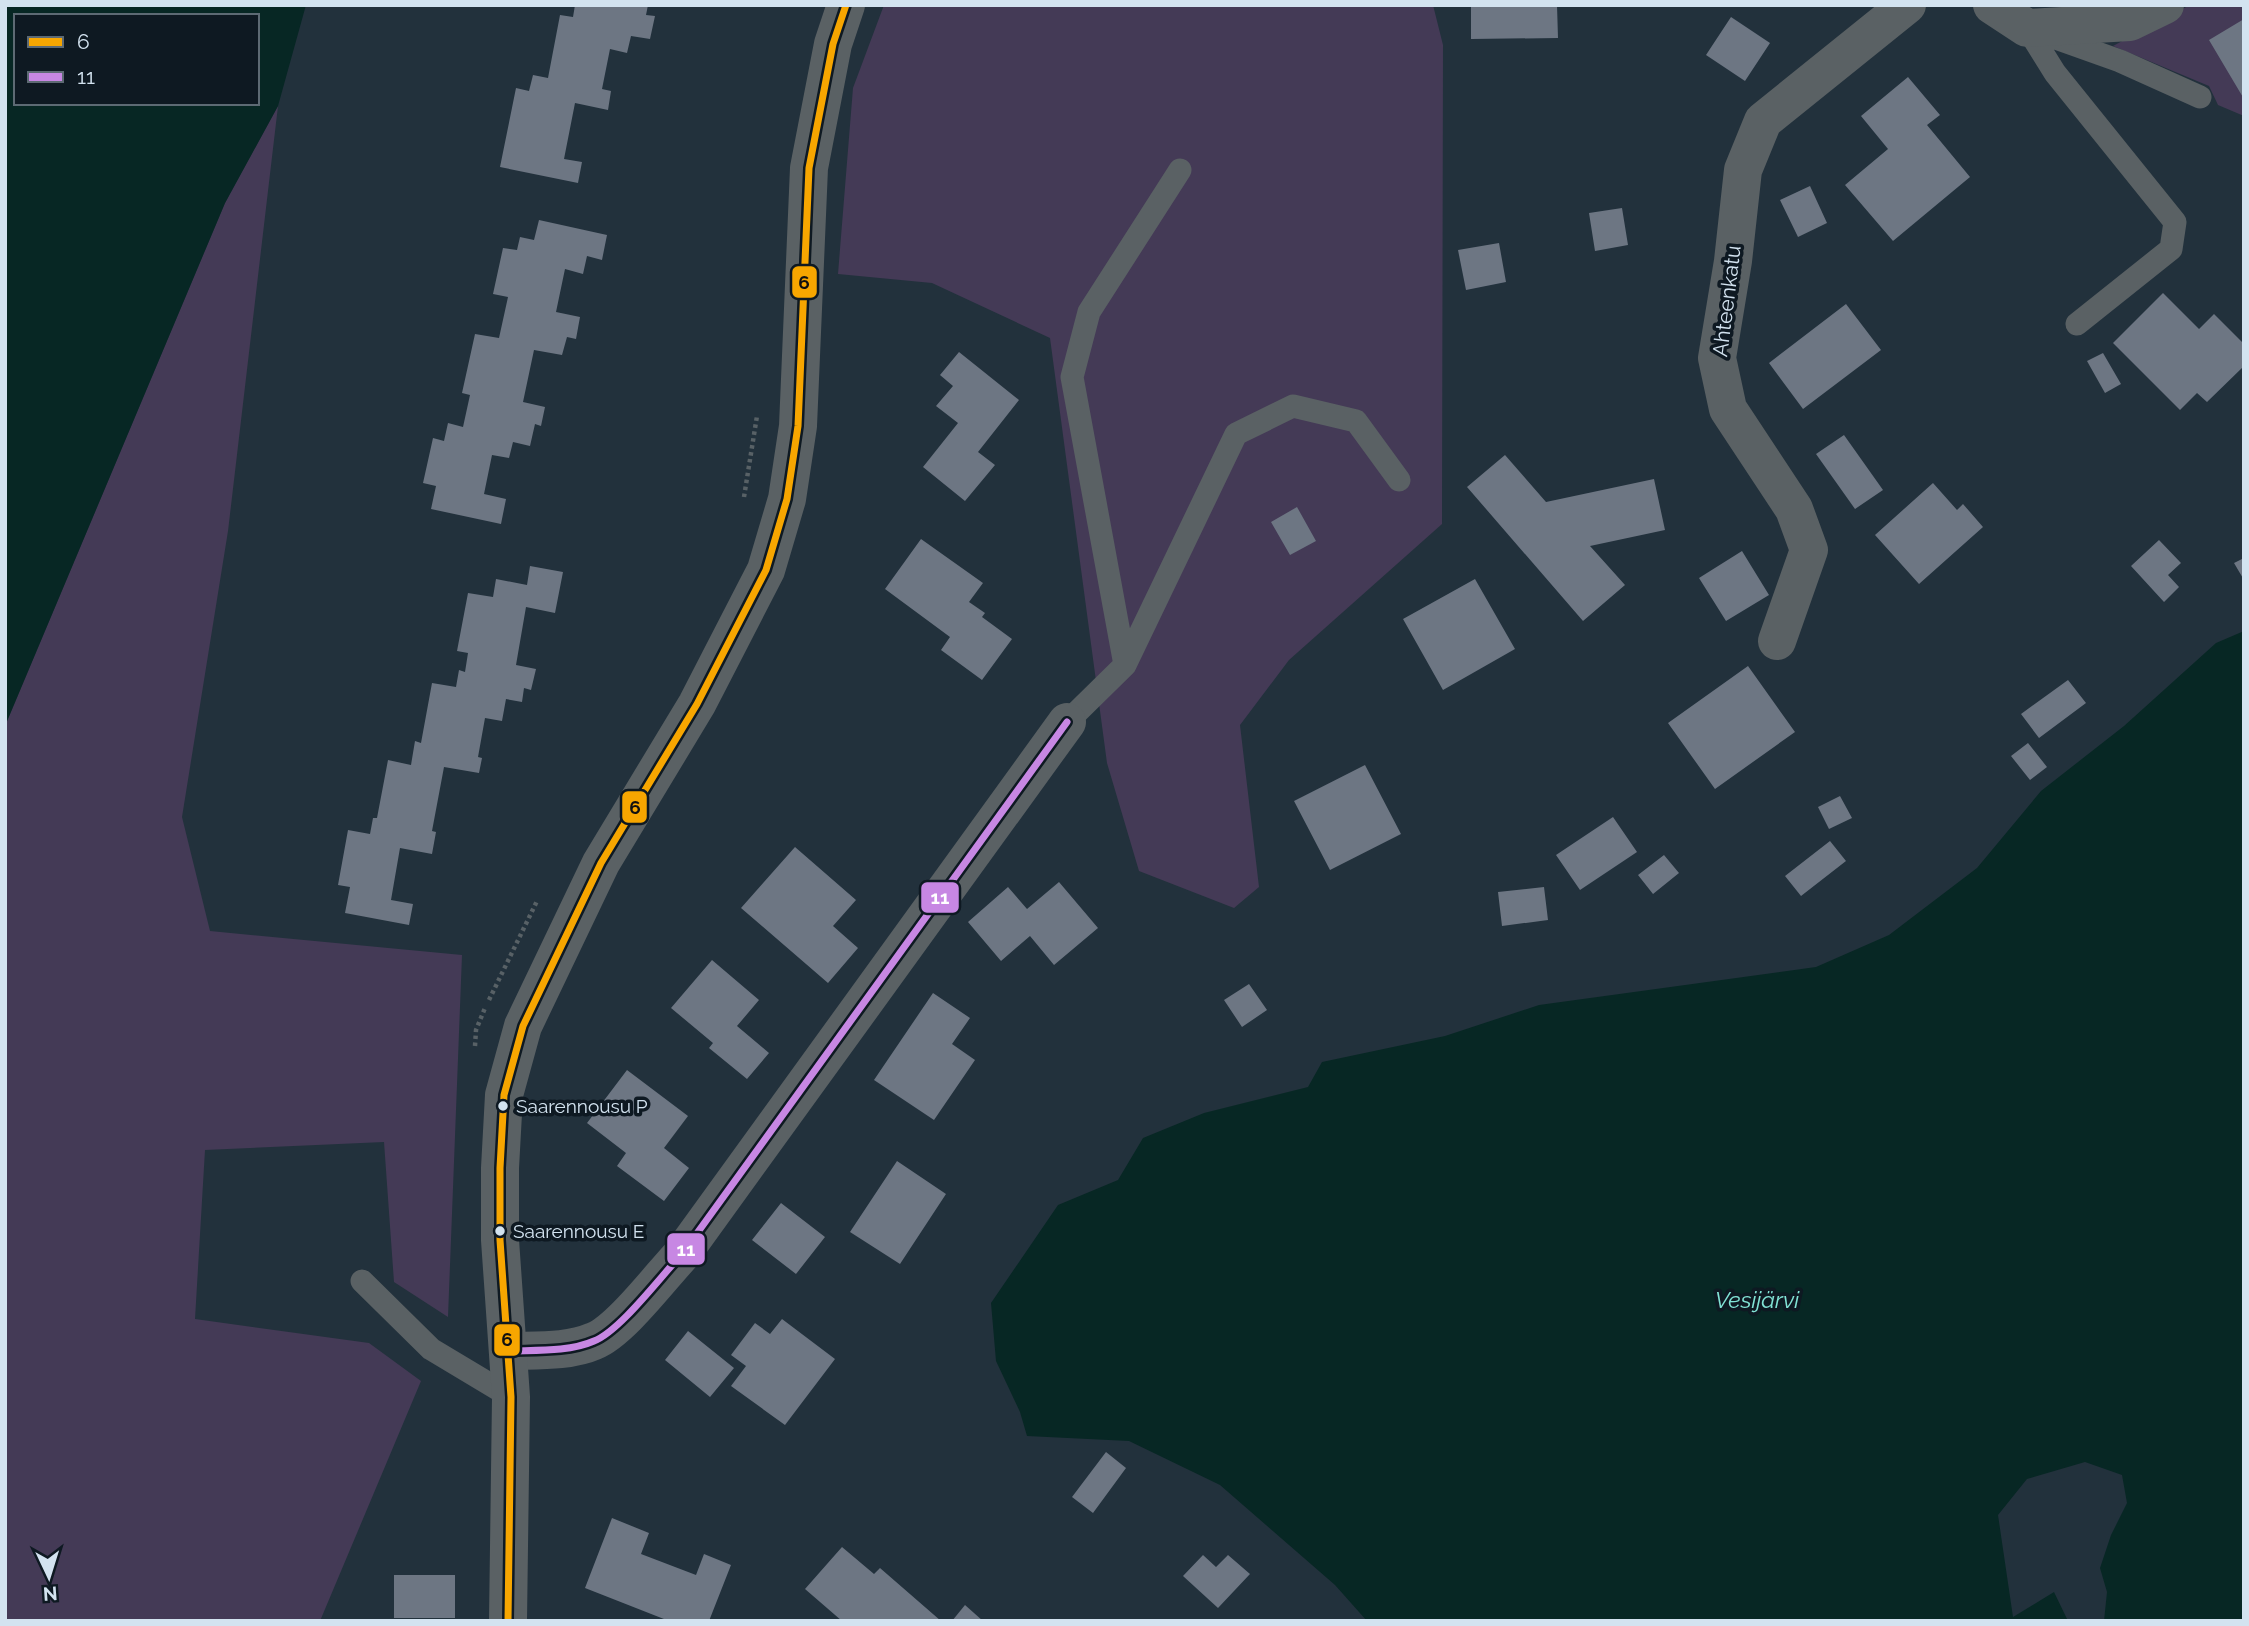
<svg xmlns="http://www.w3.org/2000/svg" width="2249" height="1626" font-family="Raleway,sans-serif">
<rect width="100%" height="100%" fill="#22313c"/>
<path fill="#443a56" d="M884 5H1433L1443 45 1442 524 1289 660 1240 725 1259 887 1234 908 1139 871 1107 763 1050 338 932 283 838 274 853 88Z
M2190 5H2244V116L2218 105 2209 86 2113 46Z
M278 106 228 531 182 817 210 931 462 955 448 1317 394 1282 384 1142 205 1150 195 1319 369 1343 421 1381 320 1621H5V726L225 203Z"/>
<path fill="#072724" fill-rule="evenodd" d="M5 5H306L278 106 225 203 5 726ZM16 16H257V103H16Z
M2244 631V1621H2104L2107 1592 2100 1568 2111 1535 2127 1503 2122 1475 2085 1462 2027 1479 1998 1515 2013 1617 2054 1592 2068 1621H1367L1335 1585 1220 1485 1129 1441 1027 1436 1020 1412 996 1361 991 1303 1058 1205 1118 1180 1143 1138 1204 1113 1308 1087 1322 1062 1445 1036 1539 1005 1816 967 1889 935 1977 868 2041 791 2124 726 2216 643Z"/>
<path fill="#6d7683" d="M575 5H648L646 15 655 16 650 39 631 36 627 53 610 49 602 89 611 91 608 110 575 103 564 159 582 162 578 183 500 167 516 88 529 91 533 75 548 78 560 15 573 17Z
M1471 5H1557L1558 38 1471 39Z
M1731 17 1770 43 1745 81 1706 55Z
M2244 19V99L2209 40Z
M1908 77 1940 115 1927 125 1970 177 1893 241 1845 185 1888 149 1861 116Z
M1810 186 1827 223 1798 237 1780 200Z
M1622 208 1628 245 1595 251 1589 213Z
M539 220 607 235 602 260 587 256 583 274 565 269 556 312 580 317 576 339 567 337 562 355 534 350 523 402 545 407 541 426 535 424 530 446 513 442 509 458 492 455 484 494 506 499 501 524 431 509 436 486 423 483 433 438 444 441 448 423 463 427 470 395 462 393 475 334 499 338 508 297 493 294 503 248 517 250 520 237 534 240Z
M1499 243 1506 282 1466 290 1458 250Z
M2163 293 2199 329 2214 314 2244 344V366L2207 402 2197 393 2180 410 2113 343Z
M1846 304 1881 350 1803 409 1769 363Z
M959 352 1019 400 978 452 995 465 965 501 923 467 958 423 936 406 953 386 940 375Z
M2103 353 2121 384 2105 393 2087 361Z
M1844 435 1883 490 1855 509 1816 454Z
M1505 455 1546 502 1654 479 1665 530 1590 546 1625 585 1583 621 1467 487Z
M1933 483 1957 510 1963 504 1983 527 1919 584 1875 535Z
M1297 507 1316 541 1290 555 1271 522Z
M921 539 983 583 969 602 985 613 982 617 1012 639 982 680 941 650 950 637 885 589Z
M2159 540 2181 563 2168 575 2179 587 2164 602 2131 566Z
M1742 551 1769 595 1726 621 1699 578Z
M2244 558V580L2234 563Z
M530 566 563 572 555 613 526 607 516 665 536 669 531 690 524 688 522 702 506 699 502 721 485 718 478 757 482 758 479 773 444 767 432 831 436 832 432 854 400 848 391 900 413 904 409 925 345 913 350 887 338 885 348 830 370 834 373 818H377L388 760 411 765 415 741 421 743 432 683 456 687 459 670 465 672 468 653 457 651 468 593 493 597 496 579 527 585Z
M1475 579 1515 649 1443 690 1403 619Z
M1748 666 1795 732 1715 789 1668 723Z
M2068 680 2086 703 2039 738 2021 714Z
M2028 743 2047 767 2030 780 2011 756Z
M1365 765 1401 834 1330 870 1294 801Z
M1840 796 1852 818 1829 829 1818 807Z
M1613 817 1637 852 1580 890 1556 855Z
M1830 841 1846 861 1801 896 1785 876Z
M795 847 856 900 833 926 858 948 828 983 741 908Z
M1664 855 1679 873 1653 894 1638 875Z
M1059 882 1098 928 1054 965 1030 936 1001 961 968 922 1008 887 1027 909Z
M1544 887 1548 920 1502 926 1498 892Z
M712 960 759 1000 737 1026 769 1053 747 1079 709 1048 713 1043 671 1008Z
M1249 984 1267 1010 1242 1027 1224 1000Z
M933 993 970 1018 952 1044 975 1060 934 1120 874 1080Z
M627 1070 688 1116 664 1148 689 1168 664 1201 617 1166 626 1153 587 1123Z
M897 1161 946 1194 900 1264 850 1232Z
M781 1203 825 1237 796 1274 752 1240Z
M782 1319 835 1359 785 1425 731 1386 746 1366 731 1355 755 1323 770 1334Z
M688 1331 734 1368 710 1397 665 1360Z
M1106 1452 1126 1468 1093 1513 1072 1497Z
M612 1518 649 1533 641 1554 696 1575 704 1554 731 1565 709 1621H669L585 1588Z
M842 1547 874 1574 880 1568 941 1621H842L805 1589Z
M1203 1555 1216 1567 1228 1555 1250 1574 1218 1608 1183 1576Z
M394 1575H455V1618H394Z
M965 1605 983 1621H952Z"/>
<g fill="none" stroke-linecap="round" stroke-linejoin="round">
<path stroke="#586166" stroke-width="4.5" stroke-dasharray="3.5 3.5" stroke-linecap="butt" d="M744 497 757 416
M489 1000 537 901
M475 1046 476 1030 485 1008"/>
<path stroke="#5a6164" stroke-width="23" d="M2027 28 2055 73 2175 222 2171 249 2077 324
M2047 35 2120 61 2200 97
M1125 665 1236 434 1293 406 1356 421 1399 480
M1067 722 1125 665 1072 377 1089 312 1180 170
M362 1281 431 1349 511 1397"/>
<path stroke="#5a6164" stroke-width="38" d="M1992 5 2027 28 2130 22 2165 5
M1777 641 1809 550 1794 509 1728 409 1717 358 1733 261 1743 170 1763 121 1907 5
M509 1351C536 1350 569 1352 594 1341 620 1331 661 1276 682 1254L1067 722"/>
<path stroke="#5a6164" stroke-width="38" d="M508 1621 511 1397 500 1240V1168L504 1095 523 1026 601 863 697 704 766 570 787 499 798 426 809 168 833 44 846 5"/>
<g stroke="#0e1922" stroke-width="12">
<path id="bus-1" d="M508 1621 511 1397 500 1240V1168L504 1095 523 1026 601 863 697 704 766 570 787 499 798 426 809 168 833 44 846 5"/>
</g>
<g stroke="#0e1922" stroke-width="12">
<path id="bus-2" d="M509 1351C536 1350 569 1352 594 1341 620 1331 661 1276 682 1254L1067 722"/>
</g>
<use href="#bus-1" stroke="#f7a600" stroke-width="7"/>
<use href="#bus-2" stroke="#c787e3" stroke-width="7"/>
</g>
<g fill="#d3e3f0" stroke="#0e1922" stroke-width="2.5">
<circle cx="503" cy="1106" r="6"/>
<circle cx="500" cy="1231" r="6"/>
</g>
<g text-anchor="middle" stroke-width="7" stroke-linejoin="round" paint-order="stroke">
<g font-size="19" fill="#d3e3f0" stroke="#0e1922" text-anchor="start">
<text x="516" y="1113">Saarennousu P</text>
<text x="513" y="1238">Saarennousu E</text>
</g>
<g font-size="21" fill="#d3e3f0" stroke="#0e1922">
<text transform="translate(1727 301) rotate(-83)" y="7">Ahteenkatu</text>
</g>
<g font-size="23" font-style="italic" fill="#82e4d6" stroke="#0e1922">
<text x="1757" y="1308">Vesijärvi</text>
</g>
</g>
<g stroke="#0e1922" stroke-width="2.5">
<rect x="791" y="265" width="27" height="34" rx="7" fill="#f7a600"/>
<rect x="621" y="790" width="27" height="34" rx="7" fill="#f7a600"/>
<rect x="920" y="881" width="40" height="33" rx="7" fill="#c787e3"/>
<rect x="666" y="1232" width="40" height="34" rx="7" fill="#c787e3"/>
<rect x="493" y="1323" width="28" height="34" rx="7" fill="#f7a600"/>
</g>
<g font-size="19" text-anchor="middle" font-weight="bold" fill="#fff">
<text x="940" y="904">11</text>
<text x="686" y="1256">11</text>
</g>
<g font-size="19" text-anchor="middle" font-weight="bold" fill="#111">
<text x="804" y="289">6</text>
<text x="635" y="814">6</text>
<text x="507" y="1346">6</text>
</g>
<rect width="2249" height="1626" fill="none" stroke="#d3e3f0" stroke-width="14"/>
<rect x="14" y="14" width="245" height="91" fill="#0e1922" stroke="#5d6a74" stroke-width="2"/>
<rect x="28" y="37" width="35" height="10" fill="#f7a600" stroke="#5d6a74" stroke-width="2"/>
<text x="77" y="49" font-size="21" fill="#d3e3f0">6</text>
<rect x="28" y="72" width="35" height="10" fill="#c787e3" stroke="#5d6a74" stroke-width="2"/>
<text x="77" y="84" font-size="21" fill="#d3e3f0">11</text>
<g transform="translate(49 1577) rotate(176)" stroke="#0e1922" stroke-width="5" paint-order="stroke">
<path d="M0-5L12 26L0 18L-12 26Z" fill="#d3e3f0"/>
<text y="-10" font-size="19" font-weight="bold" text-anchor="middle" fill="#d3e3f0">N</text>
</g>
</svg>
